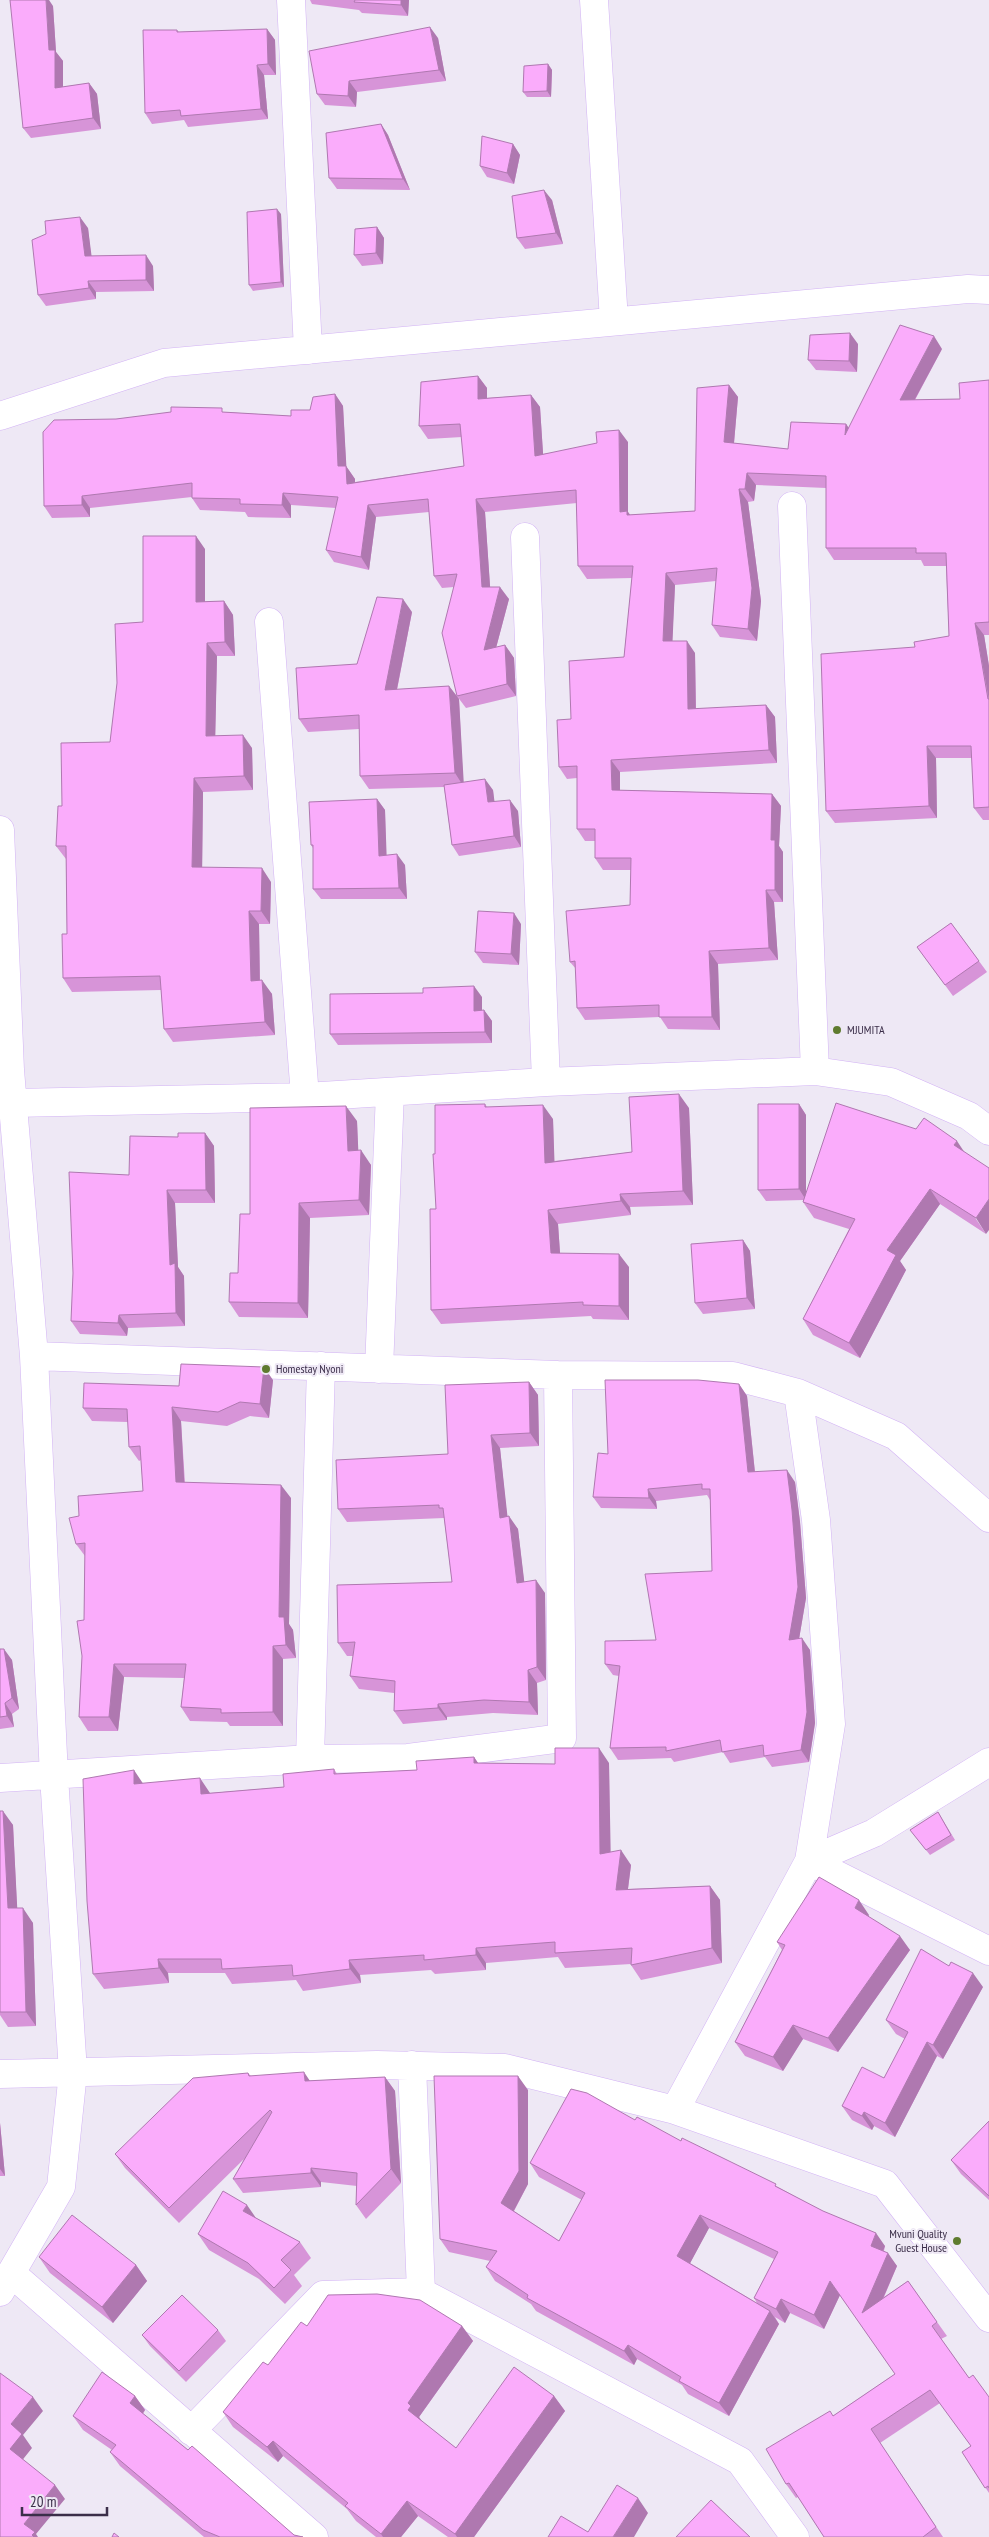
<svg xmlns="http://www.w3.org/2000/svg" width="989" height="2537" font-family="'PT Sans Narrow',sans-serif">
<rect width="100%" height="100%" fill="#eee8f5"/>
<g fill="none" stroke-linecap="round" stroke-linejoin="round">
<g stroke="#d2b2f5" stroke-width="29">
<path id="street" d="M291 0 308 350
M594 0 614 321
M0 416 164 363 968 289 989 290
M792 506 815 1071
M525 537 546 1082
M269 622 305 1097
M0 830 10 1070 34 1356 54 1776 73 2072 61 2187 0 2292
M13 1103 305 1097 546 1082 815 1071 891 1082 969 1116 989 1131
M34 1356 558 1375 733 1376 798 1393 896 1436 989 1518
M379 1369 390 1092
M310 1759 321 1366
M0 1778 310 1759 408 1758 562 1738 558 1375
M809 1861 874 1833 989 1762
M809 1861 989 1951
M412 2065 421 2292
M0 2074 377 2065 505 2068 675 2110 885 2184 989 2318
M675 2110 809 1861 831 1724 816 1520 798 1393
M11 2273 314 2537
M191 2431 323 2295 421 2292 740 2461 795 2537"/>
</g>
<use href="#street" stroke="#fff" stroke-width="28"/>
</g>
<path fill="#d794d8" fill-rule="evenodd" d="M310 0H409L408 16 362 13 359 10 312 4Z
M53 6 56 52 63 61V87L89 83 97 94 101 129 31 138 23 128Z
M267 29 275 40 276 75H264L268 119 188 127 184 120 152 124 145 113 177 30 179 32Z
M438 38 446 81 357 92 356 107 325 105 317 94Z
M548 64 552 70 551 97H527L523 92Z
M381 124 388 135 410 190 337 189 329 178Z
M513 144 520 155 514 184 487 177 480 166Z
M552 200 563 244 525 249 517 238Z
M281 214 284 287 253 291 249 285Z
M377 227 384 238 383 264 362 266 354 255Z
M88 228 91 256 153 266 154 291 96 292V299L46 306 38 295Z
M858 344 857 372 816 370 808 360Z
M942 349 915 400 960 399 989 380V635H984L989 666V820H983L974 808 972 758H936L937 818 835 823 826 811 915 647 949 636 946 566H924L921 560H834L826 548V488L756 485 754 501 748 502 761 601 757 641 720 637 712 625 716 581 675 585 672 641 695 653 696 709 766 705 775 717 777 763 620 772V790L772 794 781 806 779 846 783 852V902H774L778 960 718 964 720 1030 668 1029 660 1017 585 1020 577 1008 576 969 570 962 630 905 631 870H603L595 858V841H585L577 829V778L567 779 559 767 571 719 624 657 632 578 587 579 578 566 577 503 485 512 490 587 509 599 496 648 505 645 514 658 516 696 466 708 457 696 454 587 442 588 434 576 429 512 376 517 369 570 334 562 326 550 336 508 291 505V518L248 517 245 512 200 510 192 498V497L90 508V517L52 518 44 506 116 419 225 412 291 416 310 410 335 394 343 406 346 466 355 479V482L464 466 462 437 428 439 419 426 478 376 487 388V398L531 395 540 407 543 454 628 442V512L630 515 695 511 729 385 738 397 734 443 788 449 846 424 849 428Z
M205 549V602L224 601 233 615 235 656H217L215 736 252 748 253 790 203 792 202 867 271 882 270 924H259L260 980 272 994 275 1035 173 1042 164 1029 161 990 72 992 63 978 67 934 66 859 56 846 62 806 110 742 143 622Z
M412 612 397 690 449 686 459 699 463 782 493 790 494 802 518 811 521 847 459 856 452 845 444 787 369 789 360 776 359 729 308 732 299 719Z
M377 799 385 810 386 855 405 865 407 899H321L313 889V848L311 845Z
M951 923 987 972 953 996 917 947Z
M521 924 519 965 483 963 475 952Z
M482 997V1011L484 1010 492 1021V1043L338 1045 330 1034Z
M485 1104 487 1107 553 1119 554 1161 632 1152 689 1108 693 1205 630 1207 631 1215 558 1224 560 1253 629 1267V1320L593 1319 591 1316 441 1324 431 1310 436 1209 435 1154Z
M799 1104 806 1115V1194L916 1129 986 1234 940 1204 900 1261 906 1270 860 1358 813 1335 803 1319 849 1229 814 1218 803 1202 804 1200 766 1201 758 1190Z
M357 1121 358 1151 371 1165 369 1215 310 1218 308 1318 239 1317 229 1302 238 1273 250 1214Z
M205 1133 214 1146 215 1203H175L178 1267 184 1276 185 1326 128 1328 127 1336 80 1334 71 1321 129 1175 178 1137Z
M743 1240 750 1251 755 1309 703 1314 695 1303Z
M273 1380 269 1418 250 1416 227 1426 181 1421 185 1483 291 1498 289 1624 293 1630 296 1658 283 1659V1726H230L227 1722 190 1721 181 1707 184 1678 124 1677 118 1731H88L79 1717 84 1620 85 1556 76 1544 143 1491 141 1460 139 1461 129 1447 128 1422 92 1421 83 1408 179 1386Z
M529 1382 538 1395 539 1446 500 1448 507 1517 518 1529 524 1582 545 1593 546 1680 537 1683 538 1715 493 1713 447 1717V1720L403 1724 394 1711V1693L359 1689 350 1676 353 1656H347L338 1643 452 1582 444 1518 347 1522 338 1509 448 1454Z
M739 1384 747 1396 755 1472 795 1482 800 1522 806 1598 799 1639 810 1650 815 1723 809 1762 772 1767 765 1757 730 1763 723 1752 674 1762 671 1758 618 1760 610 1748 619 1676 613 1675 605 1664 656 1640 712 1571 710 1500 707 1495 656 1501 657 1509 601 1508 593 1497 608 1454Z
M0 1649 12 1660 19 1709 12 1714 14 1727 0 1729Z
M474 1757 478 1763 555 1764 609 1763 610 1852 631 1865 628 1889 710 1886 720 1900 722 1963 641 1980 631 1965V1964L565 1968 558 1957 486 1963V1970L435 1974 431 1970 360 1975 361 1983 303 1991 296 1980 232 1984 225 1973H168L169 1983 104 1989 93 1974 143 1783 210 1793 284 1787 334 1769 337 1774 417 1770Z
M0 1811 13 1825 17 1908 33 1923 36 2026 8 2027 0 2015Z
M938 1812 955 1840 930 1855 910 1830Z
M869 1915 868 1916 910 1950 838 2052 803 2039 783 2071 745 2056 735 2042 782 1950 777 1942Z
M983 1987 943 2059 937 2056 895 2137 874 2126 872 2130 852 2120 842 2106 884 2078 905 2039 896 2034 886 2020Z
M248 2073 251 2076 310 2081 385 2077 395 2091 401 2183 366 2219 356 2205 357 2186 321 2182V2187L243 2193 233 2179 244 2159 179 2223 125 2168 115 2154Z
M528 2090V2184L514 2211 559 2241 582 2200 539 2177 530 2163 635 2120 681 2141 778 2187 885 2246 884 2251 897 2266 884 2297 908 2281 947 2336 941 2339 969 2378 989 2397V2493L962 2452 971 2446 940 2403 880 2443 943 2537H824L798 2497 796 2498 786 2484 833 2416 895 2374 840 2295 824 2329 790 2313 785 2323 775 2317 779 2324 729 2416 688 2394 682 2385 637 2359 634 2365 536 2311 531 2304 495 2281 486 2267 490 2261 449 2252 440 2239ZM709 2228 774 2259 754 2298 757 2303 690 2263Z
M989 2121V2200L961 2174 951 2160Z
M0 2123 5 2176H0Z
M256 2218 300 2242 311 2258 294 2275 302 2286 285 2304 259 2279 209 2250 198 2234Z
M39 2257 136 2265 147 2281 113 2323 50 2273Z
M307 2326H462L473 2341 419 2417 421 2421 456 2448 554 2396 565 2411 474 2537H448L418 2516 401 2537H376L356 2521 347 2509 283 2456 278 2462 233 2427 223 2412Z
M218 2330 226 2341 186 2382 150 2346 142 2335Z
M135 2396 145 2410 143 2414 294 2535 303 2537H204L120 2466 110 2452 112 2450 83 2430 73 2416Z"/>
<path fill="#af78b0" d="M46 0H49L53 6 56 52 63 61V99L55 88 49 50Z
M401 0H409L408 16 401 5Z
M430 27 438 38 446 81 439 70Z
M267 29 275 40 276 75 268 64Z
M548 64 552 70 551 97 547 91Z
M257 65 264 75 268 119 261 109Z
M349 81 357 92 356 107 348 96Z
M89 83 97 94 101 129 93 118Z
M381 124 388 135 410 190 403 179Z
M513 144 520 155 514 184 507 173Z
M544 190 552 200 563 244 556 233Z
M277 209 281 214 284 287 281 282Z
M80 217 88 228 93 267 85 256Z
M377 227 384 238 383 264 376 253Z
M146 255 153 266 154 291 146 280Z
M88 281 96 292V299L89 288Z
M850 333 858 344 857 372 849 361Z
M934 336 942 349 908 412 900 400Z
M478 376 487 388V411L478 399Z
M729 385 738 397 733 454 724 442Z
M335 394 343 406 347 477 346 466 355 479V496L347 484 338 466Z
M531 395 540 407 544 468 535 456Z
M846 424 854 436 845 435Z
M619 430 628 442V512L636 523 620 512Z
M747 473 756 485 754 501 745 489Z
M739 489 748 502 761 601 757 641 748 629Z
M283 493 291 505V518L282 505Z
M82 496 90 508V517L82 505Z
M476 499 485 512 491 600 482 587Z
M368 505 376 517 369 570 361 557Z
M196 536 205 549V616L196 602Z
M666 573 675 585 672 653 663 641Z
M500 587 509 599 492 663 484 650Z
M403 599 412 612 394 704 385 690Z
M224 601 233 615 235 656 225 642Z
M975 623 984 635 989 666V700Z
M687 641 695 653 696 722 688 709Z
M207 643 217 656 215 750 206 736Z
M505 645 514 658 516 696 507 684Z
M449 686 459 699 464 787 455 773Z
M766 705 775 717 777 763 769 750Z
M243 735 252 748 253 790 244 776Z
M927 746 936 758 937 818 929 806Z
M611 760 620 772V802L612 790Z
M194 778 203 792 202 881 192 867Z
M485 779 493 790 496 813 488 802Z
M772 794 781 806 779 846 783 852V902L775 890 771 840Z
M377 799 385 810 387 866 379 856Z
M510 800 518 811 521 847 514 836Z
M397 854 405 865 407 899 399 888Z
M262 868 271 882 270 924 261 911Z
M766 890 774 902 778 960 769 948Z
M249 911 259 924 260 995 251 981Z
M514 913 521 924 519 965 511 954Z
M709 951 718 964 720 1030 712 1017Z
M262 980 272 994 275 1035 265 1022Z
M474 986 482 997V1022L474 1011Z
M484 1010 492 1021V1043L485 1032Z
M679 1094 689 1108 693 1205 683 1191Z
M799 1104 806 1115V1200L799 1189Z
M543 1105 553 1119 555 1176 545 1163Z
M346 1106 357 1121 359 1166 348 1151Z
M205 1133 214 1146 215 1203 206 1190Z
M957 1141 967 1156 954 1145Z
M361 1150 371 1165 369 1215 359 1200Z
M930 1189 940 1204 900 1261 906 1270 860 1358 849 1343 887 1250Z
M167 1190 175 1203 178 1267 184 1276 185 1326 176 1313 170 1265Z
M620 1194 630 1207 631 1215 621 1201Z
M989 1199V1230L986 1234 976 1218Z
M299 1203 310 1218 308 1318 298 1303Z
M548 1210 558 1224 561 1267 551 1253Z
M743 1240 750 1251 755 1309 747 1298Z
M619 1254 629 1267V1320L619 1306Z
M119 1315 128 1328 127 1336 118 1323Z
M264 1367 273 1380 269 1418 260 1404Z
M529 1382 538 1395 539 1446 530 1433Z
M739 1384 747 1396 756 1483 748 1472Z
M172 1407 181 1421 185 1496 176 1482Z
M491 1435 500 1448 509 1530 500 1518Z
M787 1470 795 1482 800 1522 806 1598 797 1651 789 1640Z
M281 1485 291 1498 289 1624 293 1630 296 1658 286 1645 279 1617Z
M648 1489 656 1501 657 1509 649 1498Z
M509 1516 518 1529 526 1596 517 1583Z
M536 1580 545 1593 546 1680 537 1667Z
M802 1638 810 1650 815 1723 809 1762 801 1750Z
M273 1646 283 1659V1726L273 1712Z
M4 1649 12 1660 19 1709 12 1698Z
M114 1664 124 1677 118 1731 109 1717Z
M528 1670 537 1683 538 1715 529 1702Z
M5 1703 12 1714 14 1727 7 1716Z
M438 1704 447 1717V1720L438 1708Z
M599 1748 609 1763 611 1869 600 1854Z
M474 1757 484 1772 474 1763Z
M134 1770 144 1785 134 1784Z
M200 1778 210 1793 211 1809 201 1794Z
M3 1811 13 1825 18 1923 8 1908Z
M621 1850 631 1865 626 1904 616 1890Z
M710 1886 720 1900 722 1963 712 1948Z
M859 1900 869 1915 865 1923 855 1908Z
M23 1908 33 1923 36 2026 26 2012Z
M900 1936 910 1950 838 2052 828 2038Z
M476 1948 486 1963V1970L476 1955Z
M158 1959 168 1973 169 1983 159 1968Z
M349 1960 360 1975 361 1983 350 1969Z
M973 1973 983 1987 943 2059 933 2045Z
M793 2025 803 2039 783 2071 773 2057Z
M927 2042 937 2056 895 2137 885 2123Z
M304 2072 314 2087 305 2081Z
M518 2076 528 2090V2184L511 2216 501 2203Z
M385 2077 395 2091 401 2183 391 2169Z
M864 2112 874 2126 872 2130 862 2116Z
M0 2123 5 2176 0 2169Z
M311 2168 321 2182V2187L311 2173Z
M247 2205 258 2221 243 2211Z
M700 2215 709 2228 687 2269 677 2256Z
M876 2233 885 2246 880 2259 871 2246Z
M888 2253 897 2266 871 2326 862 2313Z
M136 2265 147 2281 113 2323 102 2307Z
M830 2281 840 2295 824 2329 814 2315Z
M781 2299 790 2313 785 2323 776 2309Z
M770 2311 779 2324 729 2416 719 2403Z
M462 2326 473 2341 419 2417 422 2421 418 2425 408 2410V2403Z
M628 2345 637 2359 634 2365 624 2351Z
M135 2396 145 2410 140 2417 130 2403Z
M554 2396 565 2411 474 2537H457L455 2534Z
M33 2397 43 2411 23 2435 32 2448 20 2463 10 2449 11 2424Z
M273 2441 283 2456 278 2462 267 2447Z
M55 2485 65 2499 36 2534 38 2537H33L24 2524Z
M638 2498 648 2513 634 2537H613Z
M407 2501 418 2516 401 2537H383L381 2534Z"/>
<path fill="#faacfb" stroke="#af78b0" d="M10 0H46L49 50H55V88L89 83 93 118 23 128Z
M355 0H401V5L354 2Z
M430 27 439 70 349 81 348 96 317 94 309 51Z
M267 29 268 64 257 65 261 109 181 116 180 110 145 113 143 30H177V32Z
M548 64 547 91 523 92 524 66Z
M381 124 403 179 329 178 326 133Z
M482 136 513 144 507 173 480 166Z
M544 190 556 233 517 238 512 196Z
M277 209 281 282 249 285 247 212Z
M80 217 85 256 146 255V280L88 281 89 288 38 295 32 240 46 234 45 221Z
M377 227 376 253 354 255 355 229Z
M900 325 934 336 900 400 960 399 959 383 989 380V622L975 623 988 699H989V807L974 808 971 746H927L929 806 826 811 821 654 915 647 914 642 949 636 946 553H916V548H826V476L747 473 745 489H739L752 588 748 629 712 625 717 568 666 573 663 641H687L688 709 766 705 769 750 611 760 612 790 772 794 771 840H775V890H766L769 948 709 951 712 1017H659V1005L577 1008 575 961 570 962 566 911 630 905 631 858H595V829H577V766L559 767 557 720 571 719 569 661 624 657 633 566H578L576 490 476 499 482 587H500L484 650 505 645 507 684 457 696 442 633 457 574 434 576 428 499 368 505 361 557 326 550 338 497 283 493 282 505 240 504V499L192 498V483L82 496V505L44 506 43 432 54 420 116 419 171 412V407L222 408V412L291 416V410H310L313 397 335 394 338 466H346L347 484 464 466 460 424 419 426 421 382 478 376V399L531 395 535 456 597 443 596 432 619 430 620 512 627 511V515L695 511 697 388 729 385 724 442 788 449 791 422 846 424 845 435Z
M850 333 849 361 808 360 810 335Z
M143 536H196V602L224 601 225 642 207 643 206 736 243 735 244 776 194 778 192 867 262 868 261 911H249L251 981 262 980 265 1022 164 1029 160 976 63 978 62 934H67L66 846H56L58 806H62L61 743 110 742 117 683 115 624 143 622Z
M377 597 403 599 385 690 449 686 455 773 360 776 359 715 299 719 296 668 357 664Z
M485 779 488 802 510 800 514 836 452 845 444 785Z
M377 799 379 856 397 854 399 888 313 889V845H311L309 802Z
M478 911 514 913 511 954 475 952Z
M951 923 979 961 945 985 917 947Z
M474 986V1011L484 1010 485 1032 330 1034V994L423 993V988Z
M679 1094 683 1191 620 1194 621 1201 548 1210 551 1253 619 1254V1306L583 1305V1302L431 1310 430 1209H436L433 1154H435V1105L485 1104V1107L543 1105 545 1163 632 1152 629 1097Z
M836 1103 916 1129 924 1118 957 1141 954 1145 989 1168V1199L976 1218 930 1189 887 1250 896 1255 849 1343 803 1319 855 1219 803 1202Z
M758 1104H799V1189L758 1190Z
M346 1106 348 1151 361 1150 359 1200 299 1203 298 1303 229 1302 230 1273H238L240 1214H250V1108Z
M178 1133H205L206 1190H167L170 1265 175 1263 176 1313 119 1315 118 1323 71 1321 73 1273 69 1172 129 1175 130 1136 178 1137Z
M743 1240 747 1298 695 1303 691 1244Z
M181 1364 264 1367 260 1404 240 1402 218 1412 172 1407 176 1482 281 1485 279 1617H284L286 1645 273 1646V1712L221 1713V1709L181 1707 186 1664H114L109 1717H79L82 1656 77 1621 84 1620 85 1543 76 1544 69 1518 79 1516 78 1496 143 1491 140 1446 129 1447 127 1409 83 1408 84 1383 179 1386Z
M605 1380H698L739 1384 748 1472 787 1470 792 1510 798 1587 789 1640 802 1638 807 1712 801 1750 764 1756 763 1745 722 1752 720 1740 666 1751V1747L610 1748 620 1666 605 1664V1641L656 1640 645 1574 712 1571 710 1489H702V1484L648 1489 649 1498 593 1497 598 1453 608 1454Z
M529 1382 530 1433 491 1435 500 1518 509 1516 517 1583 536 1580 537 1667 528 1670 529 1702 484 1700 438 1704V1708L394 1711 395 1681 350 1676 355 1642 338 1643 337 1585 452 1582 443 1508H439V1505L338 1509 336 1460 448 1454 445 1385Z
M0 1649H4L12 1698 5 1703 7 1716 0 1717Z
M555 1748H599L600 1854 621 1850 616 1890 710 1886 712 1948 631 1965 632 1948 555 1953V1942L476 1948V1955L424 1960V1955L349 1960 350 1969 293 1976 292 1965 222 1969 221 1959H158L159 1968 93 1974 87 1901 83 1779 134 1770V1784L200 1778 201 1794 284 1787 283 1774 334 1769V1774L417 1770 416 1761 474 1757V1763L555 1764Z
M0 1811H3L8 1908H23L26 2012H0Z
M938 1812 951 1835 926 1850 910 1830Z
M819 1877 859 1900 855 1908 900 1936 828 2038 793 2025 773 2057 735 2042 785 1945 777 1942Z
M921 1949 949 1966 951 1962 973 1973 933 2045 927 2042 885 2123 864 2112 862 2116 842 2106 862 2067 884 2078 908 2032 886 2020Z
M304 2072 305 2081 385 2077 391 2169 356 2205 357 2173 311 2168V2173L233 2179 272 2112 270 2110 169 2208 115 2154 193 2078 248 2073 249 2076Z
M434 2076H518L519 2171 501 2203 559 2241 585 2193 530 2163 571 2089 587 2093 635 2120 637 2117 681 2141 682 2138 776 2184 775 2186 823 2211 876 2233 871 2246 888 2253 862 2313 908 2281 937 2322 932 2326 969 2378 973 2375 989 2397V2488L988 2486 985 2488 962 2452 971 2446 930 2390 871 2429 936 2527 923 2537H824L789 2483 786 2484 766 2449 830 2411 833 2416 895 2374 830 2281 814 2315 781 2299 776 2309 754 2298 778 2252 700 2215 677 2256 770 2311 719 2403 679 2381 681 2377 628 2345 624 2351 527 2298 528 2295 486 2267 497 2251 440 2239Z
M989 2121V2196L951 2160Z
M223 2191 247 2205 243 2211 300 2242 281 2260 291 2270 274 2288 248 2263 198 2234Z
M72 2215 136 2265 102 2307 39 2257Z
M377 2294 420 2300 462 2326 408 2403 411 2406 408 2410 456 2448 514 2367 554 2396 455 2534 407 2501 381 2534 345 2506 348 2503 273 2441 267 2447 223 2412 263 2362 268 2365 301 2322 307 2326 328 2295Z
M182 2295 218 2330 179 2371 142 2335Z
M102 2372 135 2396 130 2403 188 2450 192 2446 294 2535 303 2537H220L203 2530 110 2452 116 2445 73 2416Z
M0 2373 33 2397 11 2424 22 2434 10 2449 55 2485 24 2524 35 2532 32 2535 34 2537H0Z
M617 2485 638 2498 613 2537H548L561 2516 588 2532Z
M711 2500 750 2537H676Z
M114 2533 119 2537H112Z"/>
<g fill="#5f7b2f" stroke="#eee8f5" stroke-width="2">
<circle cx="837" cy="1030" r="5"/>
<circle cx="266" cy="1369" r="5"/>
<circle cx="957" cy="2241" r="5"/>
</g>
<g text-anchor="middle" stroke-width="4" stroke-linejoin="round" paint-order="stroke">
<g font-size="12" fill="#3b2e49" stroke="#eee8f5" text-anchor="start">
<text x="847" y="1034">MJUMITA</text>
<text x="276" y="1373">Homestay Nyoni</text>
<text x="947" y="2238" text-anchor="end">Mvuni Quality<tspan x="947" dy="14">Guest House</tspan></text>
</g>
</g>
<path d="M22 2507v8h85v-8" fill="none" stroke="#3b2e49" stroke-width="2.5"/>
<text x="30" y="2507" font-size="15" fill="#3b2e49" stroke="#eee8f5" stroke-width="4" paint-order="stroke">20 m</text>
</svg>
